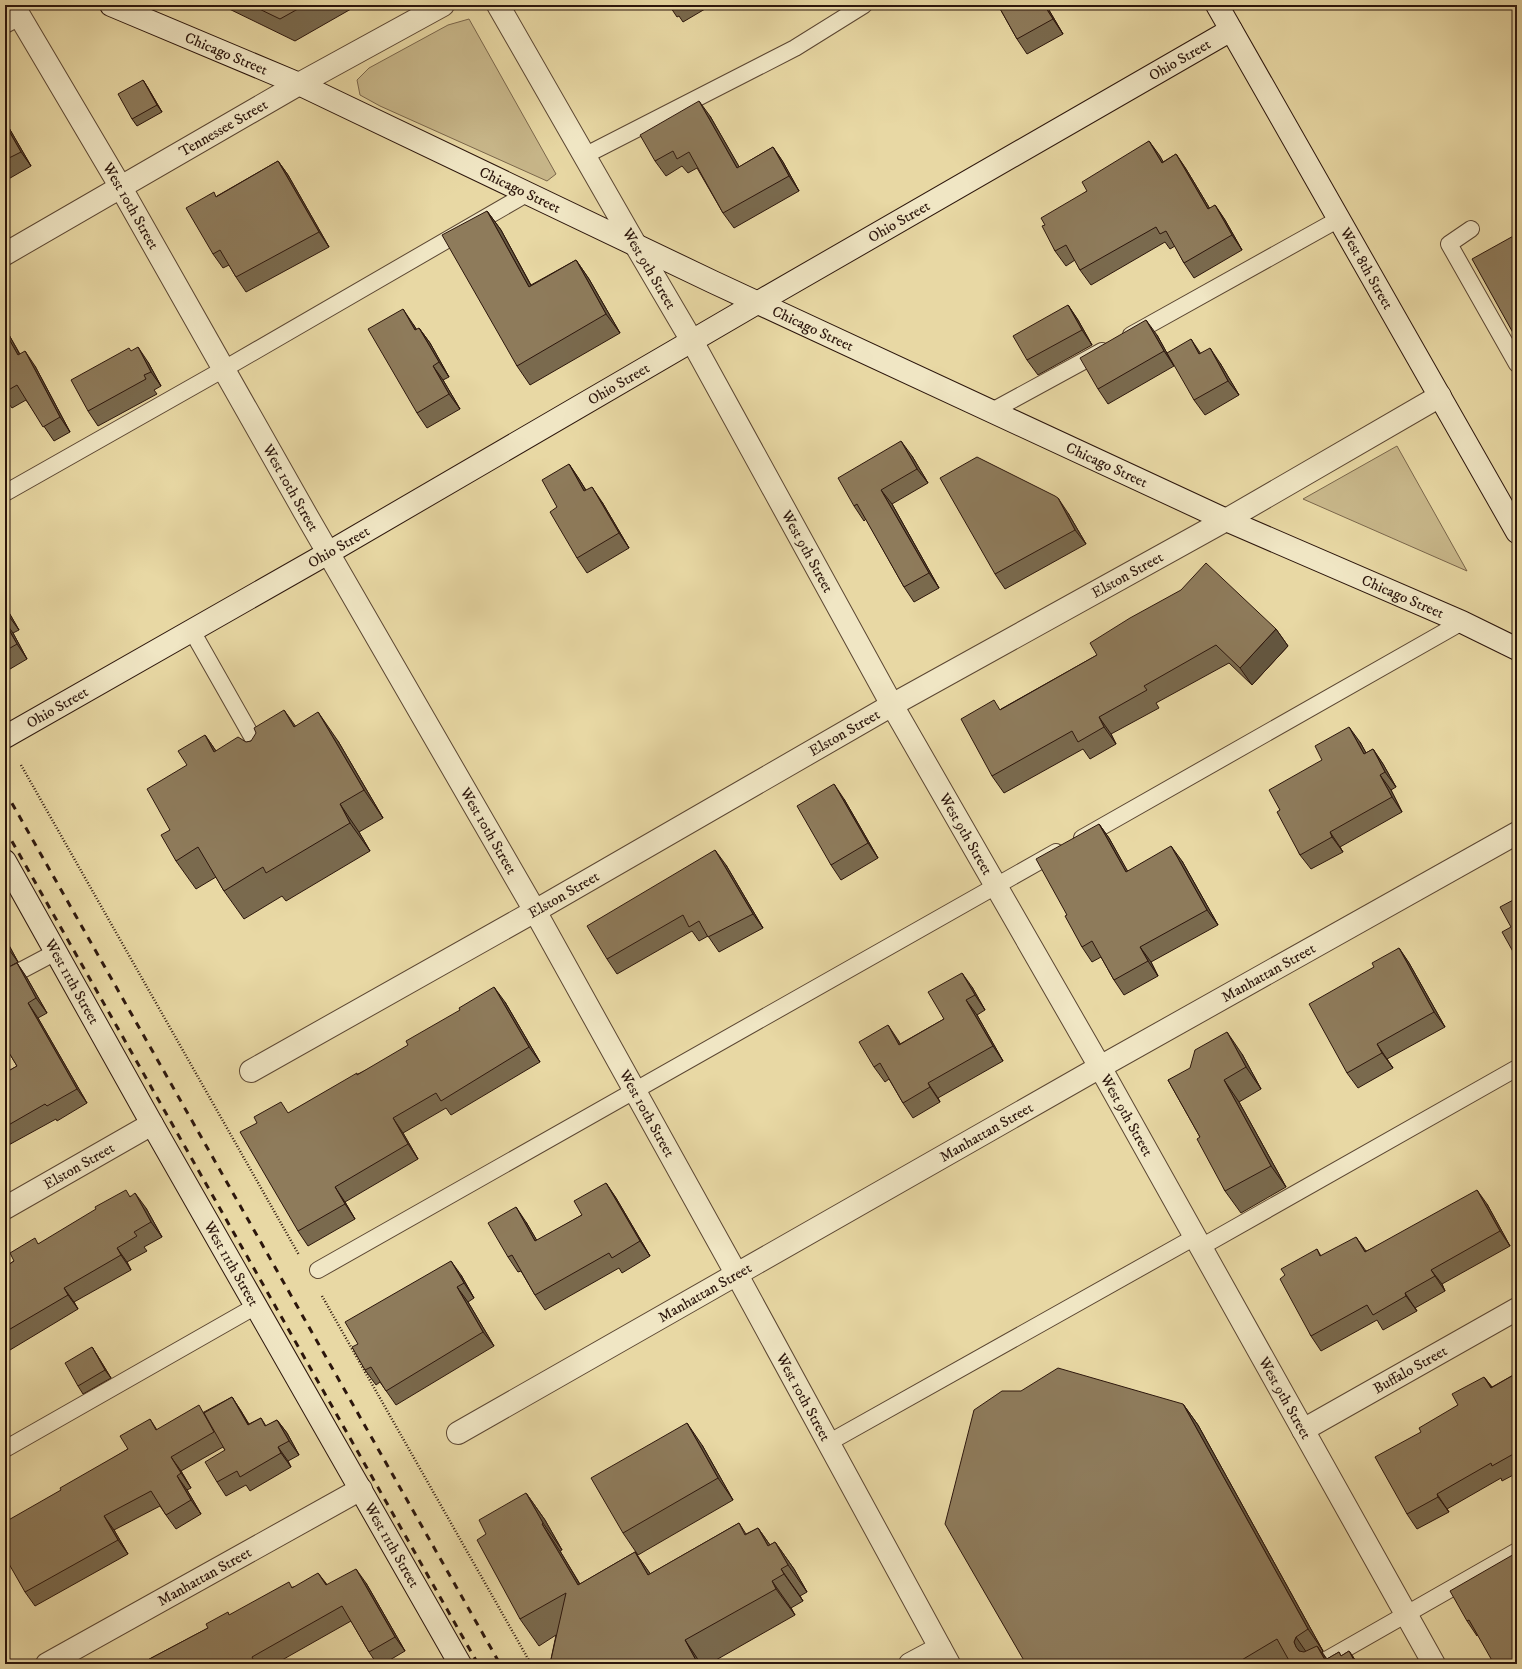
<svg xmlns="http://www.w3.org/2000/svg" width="1522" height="1669" font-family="'IM FELL DW Pica',serif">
<rect width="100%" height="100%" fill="#e8d8a4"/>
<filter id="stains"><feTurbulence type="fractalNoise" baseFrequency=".005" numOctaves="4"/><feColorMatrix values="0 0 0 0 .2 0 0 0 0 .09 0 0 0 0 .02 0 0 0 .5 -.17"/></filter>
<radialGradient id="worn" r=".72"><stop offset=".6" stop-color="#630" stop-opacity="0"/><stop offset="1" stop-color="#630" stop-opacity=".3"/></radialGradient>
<path fill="#c8b78a" stroke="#7a664b" d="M469 19 556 174 547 181 380 106 360 95 357 80 369 68 448 25Z
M1397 446 1467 571 1303 499Z"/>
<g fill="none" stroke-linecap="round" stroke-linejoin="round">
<g stroke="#5b4632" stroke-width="18">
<path id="lane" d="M5 25 20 17
M584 156 795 48 864 5
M1471 229 1449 244 1517 364
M1131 335 1339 219
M992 411 1102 351
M5 493 224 369 528 193
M192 631 263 756
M1082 838 1462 622
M5 979 56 952
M1201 1247 1517 1068
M318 1270 1056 852
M828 1443 1195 1237
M5 1449 256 1306
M1319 1664 1517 1551"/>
</g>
<g stroke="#5b4632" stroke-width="24">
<g id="street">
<path id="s1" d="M13 5 120 186 304 511 535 911 737 1275 949 1664"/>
<path id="s2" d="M498 5 635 244 692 341 892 705 1100 1067 1434 1664"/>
<path id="s3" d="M5 254 299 84 443 5"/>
<path id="s4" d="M251 1071 535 911 892 705 1226 520 1440 396"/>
<path id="s5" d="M5 1208 152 1124"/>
<path id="s6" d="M1303 1430 1517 1309"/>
<path id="s7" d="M458 1433 1100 1067 1517 833"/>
<path id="s8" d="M47 1664 361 1489"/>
<path d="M910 1664 940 1648"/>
</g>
</g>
<g stroke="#2c160c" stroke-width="24">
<g id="secondary">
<path id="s9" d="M111 5 299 84 713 282 1226 520 1462 622 1517 649"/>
<path id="s10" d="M1217 5 1517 532"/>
<path id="s11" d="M5 737 328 553 757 303 1231 30"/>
<path id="s12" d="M5 861 152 1124 460 1664"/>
</g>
</g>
<path stroke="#2c160c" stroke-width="2.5" stroke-dasharray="1 2" stroke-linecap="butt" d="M21 765 299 1255
M322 1296 531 1664"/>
<use href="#lane" stroke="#f0e6c4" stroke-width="16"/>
<use href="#street" stroke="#f0e6c4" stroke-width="22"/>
<use href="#secondary" stroke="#f0e6c4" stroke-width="22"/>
<path stroke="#2c160c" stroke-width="3" stroke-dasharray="7 7" stroke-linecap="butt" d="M5 791 500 1664
M5 829 478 1664"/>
</g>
<path fill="#7a6a4e" stroke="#2c160c" d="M221 5H358L295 41Z
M669 5H702L705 9 683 22 679 16 677 17Z
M998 5H1046L1063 34 1027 54 1017 39Z
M143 80 148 88 162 112 137 126 132 119Z
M710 116 739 167 773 147 783 162 799 191 734 228 723 213 697 168 688 173 682 166 666 176 655 161Z
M5 121 31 166 5 181Z
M1149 141 1163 162 1176 154 1186 169 1210 209 1215 205 1225 220 1242 250 1194 278 1184 263 1175 246 1170 249 1165 242 1091 285 1080 270 1075 260 1066 266 1055 251 1045 225Z
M278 161 288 175 329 247 246 292 236 277 229 265 223 268 213 254 217 196Z
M487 211 501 230 531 285 576 260 589 279 620 333 530 385 517 366Z
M1068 305 1078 320 1092 345 1038 375 1027 360Z
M413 324 417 330 419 328 430 343 449 377 443 380 460 409 427 428 417 413Z
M5 328 20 354 35 366 70 432 54 441 26 400 12 408 6 400H5Z
M1157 335 1174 366 1108 404 1098 389Z
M131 351 148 362 161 386 154 390 157 394 98 426 88 411Z
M1201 353 1220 363 1239 395 1205 415 1194 400Z
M912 456 928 483 892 504 939 588 914 602 904 587 866 519 864 521 854 506Z
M569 464 579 479 586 490 602 502 629 548 587 573 577 558 557 507Z
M1068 513 1086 544 1005 589 995 574Z
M5 606 19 630 13 633 27 659 5 672Z
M1276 629 1288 646 1252 685 1229 663 1156 703 1159 708 1111 734 1116 744 1090 759 1083 749 1004 793 992 776 1001 709 1097 655Z
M295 726 338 741 383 818 359 832 370 851 286 901 282 896 244 919 224 891 216 877 196 889 176 861 170 830 187 765 205 735 216 751 251 741Z
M1360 742 1366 753 1373 749 1383 764 1396 787 1391 790 1402 812 1340 847 1343 852 1311 869 1300 855 1280 810Z
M844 799 878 858 841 880 831 865Z
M1099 824 1109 838 1127 871 1182 861 1218 925 1151 962 1158 976 1124 995 1114 980 1101 957 1092 962 1082 947 1067 915Z
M726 865 763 928 719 952 708 936 699 941 692 931 617 974 607 959Z
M5 938 18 962 7 968 17 963 27 978 47 1013 38 1018 87 1103 57 1121 56 1119 5 1147V1073L17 1066 5 1046Z
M1399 948 1409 963 1445 1027 1387 1059 1393 1068 1358 1088 1347 1073 1374 967Z
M972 987 985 1010 977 1015 1003 1061 938 1098 940 1102 913 1118 903 1103 889 1079 885 1082 874 1067 898 1040 900 1044 944 1019Z
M505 1002 540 1062 451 1115 446 1108 403 1133 418 1159 345 1202 355 1219 308 1246 298 1231 289 1113 358 1074Z
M1242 1054 1261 1089 1239 1102 1286 1187 1241 1213 1225 1191 1200 1137 1168 1080Z
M606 1183 616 1198 650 1256 622 1273 619 1268 545 1310 535 1295 521 1271 518 1272 508 1257 526 1222 537 1241 582 1215Z
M131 1196 146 1208 162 1237 144 1247 147 1251 127 1262 131 1270 74 1302 78 1309 5 1353V1267L14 1261 39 1244Z
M1487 1204 1510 1246 1442 1284 1445 1291 1415 1308 1417 1311 1383 1330 1377 1320 1321 1351 1311 1336 1285 1275 1317 1249 1321 1256 1366 1251Z
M461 1275 474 1298 468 1302 494 1346 396 1405 380 1382 376 1385 365 1370 358 1344Z
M92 1347 97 1355 111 1378 83 1394 78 1386Z
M1517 1373V1473L1502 1481 1501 1478 1447 1509 1449 1512 1417 1529 1407 1514 1421 1432 1458 1405 1484 1377 1492 1387Z
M232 1397 241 1411 249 1424 261 1418 266 1426 277 1420 287 1433 299 1455 288 1461 291 1467 250 1491 246 1485 226 1496 217 1482 225 1450 223 1447 181 1471 191 1488 187 1490 201 1514 176 1529 166 1515 160 1506 114 1530 128 1554 35 1606 25 1592 61 1490 128 1449 150 1419 157 1430 204 1412Z
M1183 1404 1198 1425 1323 1651 1322 1652 1327 1659 1339 1652 1341 1656 1349 1651 1358 1664H1291L1290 1662 1286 1664H1026Z
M702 1445 733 1500 638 1555 623 1533Z
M526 1493 545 1520 562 1550 560 1551 580 1584 635 1552 650 1574 739 1523 746 1534 758 1528 770 1545 775 1542 794 1569 807 1592 800 1596 803 1601 791 1608 795 1615 709 1664H550L556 1635 539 1646 520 1619Z
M1516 1553 1477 1636 1467 1621Z
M366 1583 405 1651 383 1664H377L369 1652 351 1621 275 1664H140L208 1628 230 1615 293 1587 327 1585Z"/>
<path fill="#635640" stroke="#2c160c" d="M1044 5H1046L1063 34 1053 19Z
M143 80 148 88 162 112 157 105Z
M699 101 710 116 748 182 737 168Z
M5 121 31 166 21 152 5 124Z
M1149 141 1160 156 1172 178 1162 163Z
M773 147 783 162 799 191 789 176Z
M1176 154 1186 169 1219 224 1208 209Z
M278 161 288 175 329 247 319 232Z
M1215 205 1225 220 1242 250 1232 235Z
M487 211 501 230 542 306 529 287Z
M576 260 589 279 620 333 606 314Z
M1068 305 1078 320 1092 345 1082 330Z
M403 309 413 324 426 345 415 330Z
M1146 320 1157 335 1174 366 1164 351Z
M5 328 8 333 28 370 18 355 5 332Z
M419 328 430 343 449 377 439 362Z
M1191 339 1201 354H1199Z
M138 347 148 362 161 386 151 372Z
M1210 348 1220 363 1239 395 1228 381Z
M25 351 35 366 70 432 60 417Z
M433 366 443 380 460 409 449 394Z
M901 441 912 456 928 483 917 469Z
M569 464 579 479 595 506 584 491Z
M592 487 602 502 629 548 619 533Z
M881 490 892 504 939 588 929 573Z
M1058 498 1068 513 1086 544 1075 530Z
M5 606 7 609 19 630 8 615 5 609Z
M5 622 13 633 27 659 17 644Z
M1276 629 1288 646 1252 685 1240 668Z
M284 710 304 738 294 727Z
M318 712 338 741 383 818 364 790Z
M1099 717 1111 734 1116 744 1104 727Z
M1349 727 1360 742 1375 769 1364 754Z
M205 735 224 763 214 752Z
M1373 749 1383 764 1396 787 1385 772Z
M1380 775 1391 790 1402 812 1392 797Z
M834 784 844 799 878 858 868 843Z
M340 804 359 832 370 851 350 823Z
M1099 824 1109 838 1136 886 1126 872Z
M1330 832 1340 847 1343 852 1332 837Z
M1171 846 1182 861 1218 925 1207 910Z
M715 850 726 865 763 928 753 914Z
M5 938 18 962 7 947 5 943Z
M1140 947 1151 962 1158 976 1148 961Z
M1399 948 1409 963 1445 1027 1434 1012Z
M17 963 27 978 47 1013 36 998Z
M962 973 972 987 985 1010 975 995Z
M494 987 505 1002 540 1062 529 1047Z
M966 1000 977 1015 1003 1061 993 1046Z
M28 1003 38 1018 87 1103 77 1089Z
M888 1025 898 1040 909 1060 899 1045Z
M1227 1032 1242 1054 1261 1089 1246 1067Z
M1377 1044 1393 1068 1382 1053Z
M1224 1080 1239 1102 1286 1187 1271 1166Z
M928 1083 938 1098 940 1102 930 1087Z
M393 1118 403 1133 418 1159 408 1144Z
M606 1183 616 1198 650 1256 640 1241Z
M335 1187 345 1202 355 1219 345 1204Z
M1477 1190 1487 1204 1510 1246 1500 1231Z
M135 1193 146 1208 162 1237 151 1222Z
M516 1207 526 1222 546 1256 535 1241Z
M1356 1237 1366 1251 1365 1252Z
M117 1248 127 1262 131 1270 121 1255Z
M451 1261 461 1275 474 1298 464 1283Z
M1431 1270 1442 1284 1445 1291Z
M457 1287 468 1302 494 1346 483 1332Z
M64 1288 74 1302 78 1309 68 1295Z
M1405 1293 1417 1311 1406 1296Z
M92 1347 97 1355 111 1378 105 1370Z
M1484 1377 1495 1391 1491 1388Z
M232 1397 241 1411 257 1439 248 1425Z
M1183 1404 1198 1425 1323 1651 1308 1629Z
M277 1420 287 1433 299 1455 289 1441Z
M687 1423 702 1445 733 1500 718 1478Z
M278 1447 288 1461 291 1467 281 1453Z
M171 1457 181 1471 191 1488 181 1473Z
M177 1476 187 1490 201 1514 191 1500Z
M526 1493 545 1520 562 1550 543 1523Z
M1437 1494 1449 1512 1438 1497Z
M104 1516 114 1530 128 1554 118 1540Z
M542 1524 560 1551 596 1612 578 1585Z
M758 1528 777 1555 768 1546Z
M775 1542 794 1569 807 1592 788 1565Z
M635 1552 654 1579 648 1575Z
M356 1569 366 1583 405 1651 395 1637Z
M781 1569 800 1596 803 1601 784 1574Z
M318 1573 329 1587 326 1585Z
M772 1581 791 1608 795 1615 776 1589Z
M1296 1637 1311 1659 1310 1664 1296 1647 1294 1642Z
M685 1640 701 1664H698Z
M1317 1646 1330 1664 1325 1660Z
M1349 1651 1358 1664H1356Z"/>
<path fill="#8e7b5b" stroke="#2c160c" d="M251 5H305L280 19Z
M672 5H677L673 7Z
M998 5H1044L1053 19 1017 39Z
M143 80 157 105 132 119 118 94Z
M699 101 737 168 773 147 789 176 723 213 689 152 677 159 673 151 655 161 640 135Z
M5 124 21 152 5 160Z
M1149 141 1162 163 1176 154 1208 209 1215 205 1232 235 1184 263 1166 231 1160 234 1156 227 1080 270 1066 245 1055 251 1042 226 1045 225 1041 218 1087 191 1082 182Z
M278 161 319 232 236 277 220 250 213 254 186 208 214 192 216 197Z
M487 211 529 287 576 260 606 314 517 366 442 235Z
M1517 234V340L1472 259Z
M1068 305 1082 330 1027 360 1013 336Z
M403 309 415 330 419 328 439 362 433 366 449 394 417 413 368 329Z
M1146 320 1164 351 1098 389 1080 358Z
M5 332 18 355 25 351 60 417 43 427 17 385 5 392Z
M1191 339 1199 354 1210 348 1228 381 1194 400 1167 353Z
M138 347 151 372 144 375 146 379 88 411 71 380 129 348 131 351Z
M901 441 917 469 881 490 929 573 904 587 857 504 854 506 838 478Z
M977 457 1055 496 1058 498 1075 530 995 574 940 478Z
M569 464 584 491 592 487 619 533 577 558 550 512 557 507 542 480Z
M1206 563 1276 629 1240 668 1216 645 1144 686 1147 690 1099 717 1104 727 1078 742 1072 731 992 776 961 719 994 700 1000 710 1097 655 1090 643 1130 618 1181 590Z
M5 609 8 615 5 617Z
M5 623 17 644 5 651Z
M284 710 294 727 318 712 364 790 340 804 350 823 266 873 263 867 224 891 198 847 176 861 161 835 170 830 147 789 187 765 178 751 205 735 214 752 238 737 246 742 251 741 256 733 254 728Z
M1349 727 1364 754 1373 749 1385 772 1380 775 1392 797 1330 832 1332 837 1300 855 1277 812 1280 810 1269 790 1322 760 1315 746Z
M834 784 868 843 831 865 797 806Z
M1099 824 1126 872 1171 846 1207 910 1140 947 1148 961 1114 980 1092 941 1082 947 1065 916 1067 915 1036 859Z
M715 850 753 914 708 937 699 921 689 927 683 915 607 959 587 926Z
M1517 898V956L1516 957 1502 932 1511 927 1500 907Z
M5 943 7 947 5 948Z
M1399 948 1434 1012 1377 1044 1382 1053 1347 1073 1309 1004 1374 967 1372 963Z
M17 963 36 998 28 1003 77 1089 47 1106 45 1104 5 1127V1073L17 1066 5 1046V969Z
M962 973 975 995 966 1000 993 1046 928 1083 930 1087 903 1103 880 1063 874 1067 859 1042 888 1025 899 1045 944 1019 928 992Z
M494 987 529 1047 441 1101 436 1093 393 1118 408 1144 335 1187 345 1204 298 1231 240 1132 257 1123 254 1117 281 1102 288 1113 357 1073V1075L408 1045 406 1041 460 1010 459 1008Z
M1227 1032 1246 1067 1224 1080 1271 1166 1225 1191 1197 1139 1200 1137 1168 1080 1190 1068 1195 1050Z
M606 1183 640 1241 612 1258 609 1253 535 1295 512 1255 508 1257 488 1223 516 1207 535 1241 582 1215 574 1201Z
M126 1190 130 1197 135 1193 151 1222 134 1232 137 1236 117 1248 121 1255 64 1288 68 1295 5 1332V1267L14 1261 10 1253 35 1238 38 1244 96 1209 95 1207Z
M1477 1190 1500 1231 1431 1270 1435 1276 1405 1293 1406 1296 1373 1315 1367 1305 1311 1336 1280 1279 1285 1275 1281 1269 1317 1249 1320 1256 1356 1237 1365 1252Z
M451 1261 464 1283 457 1287 483 1332 386 1391 371 1367 365 1370 352 1347 358 1344 345 1322Z
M92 1347 105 1370 78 1386 65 1363Z
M1058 1368 1183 1404 1308 1629 1296 1637 1294 1642 1296 1647 1299 1651 1304 1652 1317 1646 1325 1660 1339 1652 1341 1656 1349 1651 1356 1664H1291L1277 1639 1235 1664H1026L945 1524 974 1410 1002 1391H1021Z
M1517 1373V1452L1492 1466 1491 1463 1437 1494 1438 1497 1407 1514 1375 1457 1421 1432 1419 1428 1458 1405 1452 1394 1484 1377 1491 1388Z
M232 1397 248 1425 261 1418 265 1426 277 1420 289 1441 278 1447 281 1453 240 1477 237 1471 217 1482 205 1462 225 1450 204 1413Z
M199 1405 214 1432 171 1457 181 1473 177 1476 191 1500 166 1515 151 1491 104 1516 118 1540 25 1592 5 1557V1522L61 1490 60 1488 128 1449 120 1436 150 1419 156 1430Z
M687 1423 718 1478 623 1533 591 1478Z
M526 1493 543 1523 542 1524 578 1585 635 1552 648 1575 739 1523 745 1535 758 1528 768 1546 775 1542 788 1565 781 1569 784 1574 772 1581 776 1589 685 1640 698 1664H550L566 1593 520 1619 477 1540 486 1534 479 1520Z
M1516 1553 1517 1555V1664H1494L1469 1620 1467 1621 1450 1591Z
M356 1569 395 1637 369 1652 342 1606 252 1657 255 1663 253 1664H140L208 1628 206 1624 228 1612 229 1615 289 1582 292 1588 318 1573 326 1585Z"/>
<g text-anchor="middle" stroke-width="3.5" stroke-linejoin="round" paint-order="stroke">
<g font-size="15" fill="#2c160c" stroke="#f0e6c4">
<text dy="5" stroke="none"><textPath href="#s9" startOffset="125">Chicago Street</textPath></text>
<text dy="5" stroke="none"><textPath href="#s11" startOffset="1356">Ohio Street</textPath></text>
<text dy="5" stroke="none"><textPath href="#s3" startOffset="252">Tennessee Street</textPath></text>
<text dy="5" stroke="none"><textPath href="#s9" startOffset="449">Chicago Street</textPath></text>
<text dy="5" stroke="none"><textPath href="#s1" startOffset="233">West 10th Street</textPath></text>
<text dy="5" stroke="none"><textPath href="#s11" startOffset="1032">Ohio Street</textPath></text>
<text dy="5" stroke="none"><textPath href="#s10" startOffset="303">West 8th Street</textPath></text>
<text dy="5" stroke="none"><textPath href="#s2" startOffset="304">West 9th Street</textPath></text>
<text dy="5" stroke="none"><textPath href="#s9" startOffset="773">Chicago Street</textPath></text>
<text dy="5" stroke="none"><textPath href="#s11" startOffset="708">Ohio Street</textPath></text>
<text dy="5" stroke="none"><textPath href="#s9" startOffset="1097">Chicago Street</textPath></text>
<text dy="5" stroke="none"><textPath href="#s1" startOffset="557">West 10th Street</textPath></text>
<text dy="5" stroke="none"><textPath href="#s11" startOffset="384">Ohio Street</textPath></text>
<text dy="5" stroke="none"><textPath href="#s2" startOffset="628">West 9th Street</textPath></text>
<text dy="5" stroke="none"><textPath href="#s4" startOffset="1007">Elston Street</textPath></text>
<text dy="5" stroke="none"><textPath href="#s9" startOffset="1421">Chicago Street</textPath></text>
<text dy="5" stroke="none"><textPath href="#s11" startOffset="60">Ohio Street</textPath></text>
<text dy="5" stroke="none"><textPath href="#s4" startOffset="683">Elston Street</textPath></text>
<text dy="5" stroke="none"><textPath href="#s1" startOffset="953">West 10th Street</textPath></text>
<text dy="5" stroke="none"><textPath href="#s2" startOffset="952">West 9th Street</textPath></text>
<text dy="5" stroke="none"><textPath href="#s4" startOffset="359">Elston Street</textPath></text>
<text dy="5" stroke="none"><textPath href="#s7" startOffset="932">Manhattan Street</textPath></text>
<text dy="5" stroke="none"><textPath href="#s12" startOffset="138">West 11th Street</textPath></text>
<text dy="5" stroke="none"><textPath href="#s1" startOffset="1277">West 10th Street</textPath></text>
<text dy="5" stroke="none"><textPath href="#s2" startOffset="1276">West 9th Street</textPath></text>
<text dy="5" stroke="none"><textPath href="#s7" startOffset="608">Manhattan Street</textPath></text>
<text dy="5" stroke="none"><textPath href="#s5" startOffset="85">Elston Street</textPath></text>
<text dy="5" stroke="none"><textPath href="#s12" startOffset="462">West 11th Street</textPath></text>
<text dy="5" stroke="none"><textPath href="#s7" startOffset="284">Manhattan Street</textPath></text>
<text dy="5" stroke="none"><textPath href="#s6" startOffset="123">Buffalo Street</textPath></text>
<text dy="5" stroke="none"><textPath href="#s1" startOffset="1601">West 10th Street</textPath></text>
<text dy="5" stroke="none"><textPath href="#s2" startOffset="1600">West 9th Street</textPath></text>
<text dy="5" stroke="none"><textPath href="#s12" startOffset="786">West 11th Street</textPath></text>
<text dy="5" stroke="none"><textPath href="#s8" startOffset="180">Manhattan Street</textPath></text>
</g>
</g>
<rect width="1522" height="1669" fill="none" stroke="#e8d8a4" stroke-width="20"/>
<rect x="6" y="6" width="1510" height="1657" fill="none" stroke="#2c160c" stroke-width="2"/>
<rect x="10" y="10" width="1502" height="1649" fill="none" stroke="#2c160c"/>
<rect width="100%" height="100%" filter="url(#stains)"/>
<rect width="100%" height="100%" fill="url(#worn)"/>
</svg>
